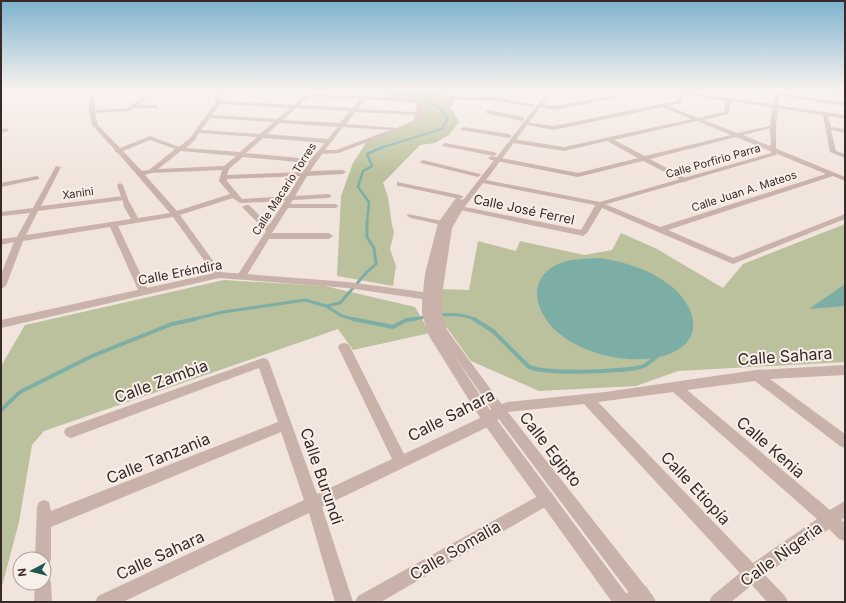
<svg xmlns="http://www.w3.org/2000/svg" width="846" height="603" font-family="Inter,sans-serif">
<rect width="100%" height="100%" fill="#f1e4dd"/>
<path fill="#bbc09d" d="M358 90H447C446 101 454 113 459 122L449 135 435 143 420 145 383 183 388 197 392 225 394 232 390 249 396 266 393 286 337 276 341 196 353 163 367 141 413 121 418 102Z
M845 224V362L678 371 636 386 539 391 471 361 445 325 439 303 441 289 469 290 478 241 516 251 520 241 584 255 612 250 621 233 657 249 723 288 743 264Z
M224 280 325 286 415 307 430 333 353 350 338 329 44 431 32 445 19 522 1 590V366L25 325Z"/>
<path fill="#7daea6" d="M600 258C624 262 646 268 667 283 676 289 684 298 689 308 705 342 673 358 644 359 614 361 579 351 556 331 535 311 526 279 558 264 571 258 585 259 600 258Z
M845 284V306L809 309Z"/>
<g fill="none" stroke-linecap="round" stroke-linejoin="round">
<path stroke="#7daea6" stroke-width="2" d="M380 148 442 129 448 118C433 96 411 95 387 90"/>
<path stroke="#7daea6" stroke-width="2.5" d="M367 223 369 202 358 187 363 171 372 166 367 154 383 147"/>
<path stroke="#7daea6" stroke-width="3" d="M326 306 340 303 366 273 376 264 374 248 367 237V222
M438 315C452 314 464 314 476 320
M190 320 223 312 305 300 326 306 342 316 357 320
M408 320 426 317"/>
<path stroke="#7daea6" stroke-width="4" d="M353 319 393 327 406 320 415 319
M474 319 493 331 528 366C541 375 628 372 644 366 648 364 652 360 656 357
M1 410 20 392 92 356 172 324 195 319"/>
<path fill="#c9b2a9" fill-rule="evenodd" d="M37 176 39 177V179L1 187V183Z
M120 183 123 185 130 205 129 206 127 207 124 205 117 185Z"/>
<path fill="#c9b2a9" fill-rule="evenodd" d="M11 90H16L1 99V95Z
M90 90H94L95 110 128 108 151 90H156L138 105H156L158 106V108H134L129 111 95 113 98 125 120 148 150 136 179 147 190 138 216 102 214 96 220 90H224L220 96 221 101 293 105 310 90H315L312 94 412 98 423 102 422 114 418 123 339 153 322 154 310 171 343 170 346 172 343 174 307 176 295 196 328 194 332 196 328 198 293 200 290 204H335L339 206 335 208H288L272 233H329L333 236 329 239H269L245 278 242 279 237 276 266 231 242 207 246 205H249L269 225 285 201 240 203 233 198 180 215 222 273 224 275 222 277H216L173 217 118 226 149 292 147 294H141L139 292 110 227 23 241 6 286 1 289V274L14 242 1 245V239L17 237 30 213 1 216V212L33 208 56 166 61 167 41 206 124 196 128 198 124 200 38 211 26 235 131 219 123 205 127 203H130L138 218 170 213 118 153 115 152V150L92 125 89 112ZM309 97 360 99 353 108 299 105ZM366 99 417 103 416 112 358 109ZM220 104 290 108 277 119 212 115ZM296 108 350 111 340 123 283 120ZM356 112 416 115 414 121 397 128 346 124ZM210 118 274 122 260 134 201 130ZM280 123 338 127 328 139 267 134ZM343 127 390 130 336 150H325ZM199 133 257 137 240 152 186 148 195 140ZM263 138 325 143 311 159 246 153ZM150 140 175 149 149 170 142 171 123 151ZM181 151 236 156 224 166 158 169ZM243 157 309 163 303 172 227 175 229 169ZM222 170 219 181 230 194 177 211 145 175 151 173ZM300 176 288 196 242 199 227 181V179Z
M239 90H292L287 92 241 91Z
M520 90H531L545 93 543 94Z
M559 90H568L549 94 547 93Z
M625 90H629L625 96 554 110 536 106 539 104 554 106 621 94Z
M664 90H686V92L845 115V119L828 116 831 127 845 129V133L831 130 836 151 845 154V158L830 152 823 115 731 101 728 114 703 120 737 133 775 125V127L743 135 845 177V181L833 176 668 230 733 258 845 214V219L733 264 602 208 587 233 583 236 460 210 456 208 460 206 581 230 596 204 600 202 660 227 826 174 736 137 650 159 687 179 689 180 685 182 643 161 578 177 491 160 488 158 491 156 578 173 638 158 607 141 564 151 513 143 510 141 513 139 564 147 692 119 662 107 554 130 522 124 525 122 554 126 677 101 680 94ZM685 94 726 101 724 112 698 118 668 106 681 103ZM697 121 731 135 645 156 614 140Z
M827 90H833L845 96V100Z
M449 96 496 97 536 105 533 107 496 101 452 100 454 104 451 106 448 104 446 98Z
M488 110 522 117 525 119 522 121 486 113V111Z
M463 127 509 134 512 136 509 138 461 130 460 129Z
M6 128 9 130 8 131 1 133V129Z
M445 143 494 152 497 154 494 156 443 146 442 145Z
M423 160 480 174 481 175 478 177 421 163 420 162Z
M397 182 460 195 464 197 460 199 400 186H397Z
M408 214 442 221 446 223 442 225 411 218 407 216Z
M344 343 348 344 350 347 404 454 484 416 495 406 508 402 605 392 756 370 845 365V375L770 379 845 434V448L840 446 755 381 687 390 830 510 845 501V517L841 520 845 523V541L839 539 829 529 765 575 785 596 788 602H767L752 585 731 602H709L712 596 740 573 584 404 508 412 503 414 494 424 322 507 353 602H335L309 513 123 602H95L98 596 304 500 281 432 51 527V559L49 565 44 567V559H35L37 507 39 502 44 500 49 502 51 511 278 422 259 368 71 438 66 436 64 432 66 428 263 358 267 359 269 362 317 494 392 459 338 347 340 344ZM673 392 817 519 753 563 598 402Z
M547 491 552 493 554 498 552 503 381 602H355L358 596Z
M44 575 49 577 51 583 52 602H34L35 583H44Z
M641 584 647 587 650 593C644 603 634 602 621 602 625 593 632 588 641 584Z"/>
<path fill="#c9b2a9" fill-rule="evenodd" d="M549 90H553L486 180 600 202 771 153 770 126 774 95 745 90 774 92 773 90H777L779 93 845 102V106L779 96 776 126V155L600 206 483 183 463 209 452 228 442 295V312L447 330 503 406 653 596 656 602H636L495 414 453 354 494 416 628 596 631 602H612L484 424 429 336 422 314V299L348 288 219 278 1 328V320L219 272 348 282 423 292 425 274 438 223 456 198 463 200Z"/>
</g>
<linearGradient id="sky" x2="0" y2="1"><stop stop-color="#7db2ce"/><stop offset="0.52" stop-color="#f9f3f0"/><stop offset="1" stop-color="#f9f3f0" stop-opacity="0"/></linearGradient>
<rect width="846" height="174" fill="url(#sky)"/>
<g text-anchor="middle" stroke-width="4" stroke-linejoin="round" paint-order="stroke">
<g font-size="11" fill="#372a29" stroke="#f9efe9">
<text transform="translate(713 161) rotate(-16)" y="4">Calle Porfirio Parra</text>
<text transform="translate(284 189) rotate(-57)" y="4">Calle Macario Torres</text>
<text transform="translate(744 191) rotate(-18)" y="4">Calle Juan A. Mateos</text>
<text transform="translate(78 193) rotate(-8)" y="4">Xanini</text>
</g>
<g font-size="13" fill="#372a29" stroke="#f9efe9">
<text transform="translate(524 209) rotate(12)" y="5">Calle José Ferrel</text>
<text transform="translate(180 272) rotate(-11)" y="5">Calle Eréndira</text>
</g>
<g font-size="16" fill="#372a29" stroke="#f9efe9">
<text transform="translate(785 356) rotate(-4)" y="6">Calle Sahara</text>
<text transform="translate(161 381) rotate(-20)" y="6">Calle Zambia</text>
<text transform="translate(451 415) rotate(-27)" y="6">Calle Sahara</text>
<text transform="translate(771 447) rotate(41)" y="6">Calle Kenia</text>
<text transform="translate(551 449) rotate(52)" y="6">Calle Egipto</text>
<text transform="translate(158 458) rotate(-22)" y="6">Calle Tanzania</text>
<text transform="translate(322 476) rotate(71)" y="6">Calle Burundi</text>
<text transform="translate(696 488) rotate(47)" y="6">Calle Etiopía</text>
<text transform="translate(455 550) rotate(-30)" y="6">Calle Somalia</text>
<text transform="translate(781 554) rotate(-36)" y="6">Calle Nigeria</text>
<text transform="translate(160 555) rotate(-25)" y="6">Calle Sahara</text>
</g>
</g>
<rect width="846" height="603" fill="none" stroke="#372a29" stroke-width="4"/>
<g transform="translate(32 571) rotate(263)"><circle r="19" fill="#f9efe9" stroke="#aba09c"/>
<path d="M0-3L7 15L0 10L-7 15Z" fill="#205750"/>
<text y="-6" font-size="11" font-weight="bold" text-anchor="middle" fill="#372a29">N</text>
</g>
</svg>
